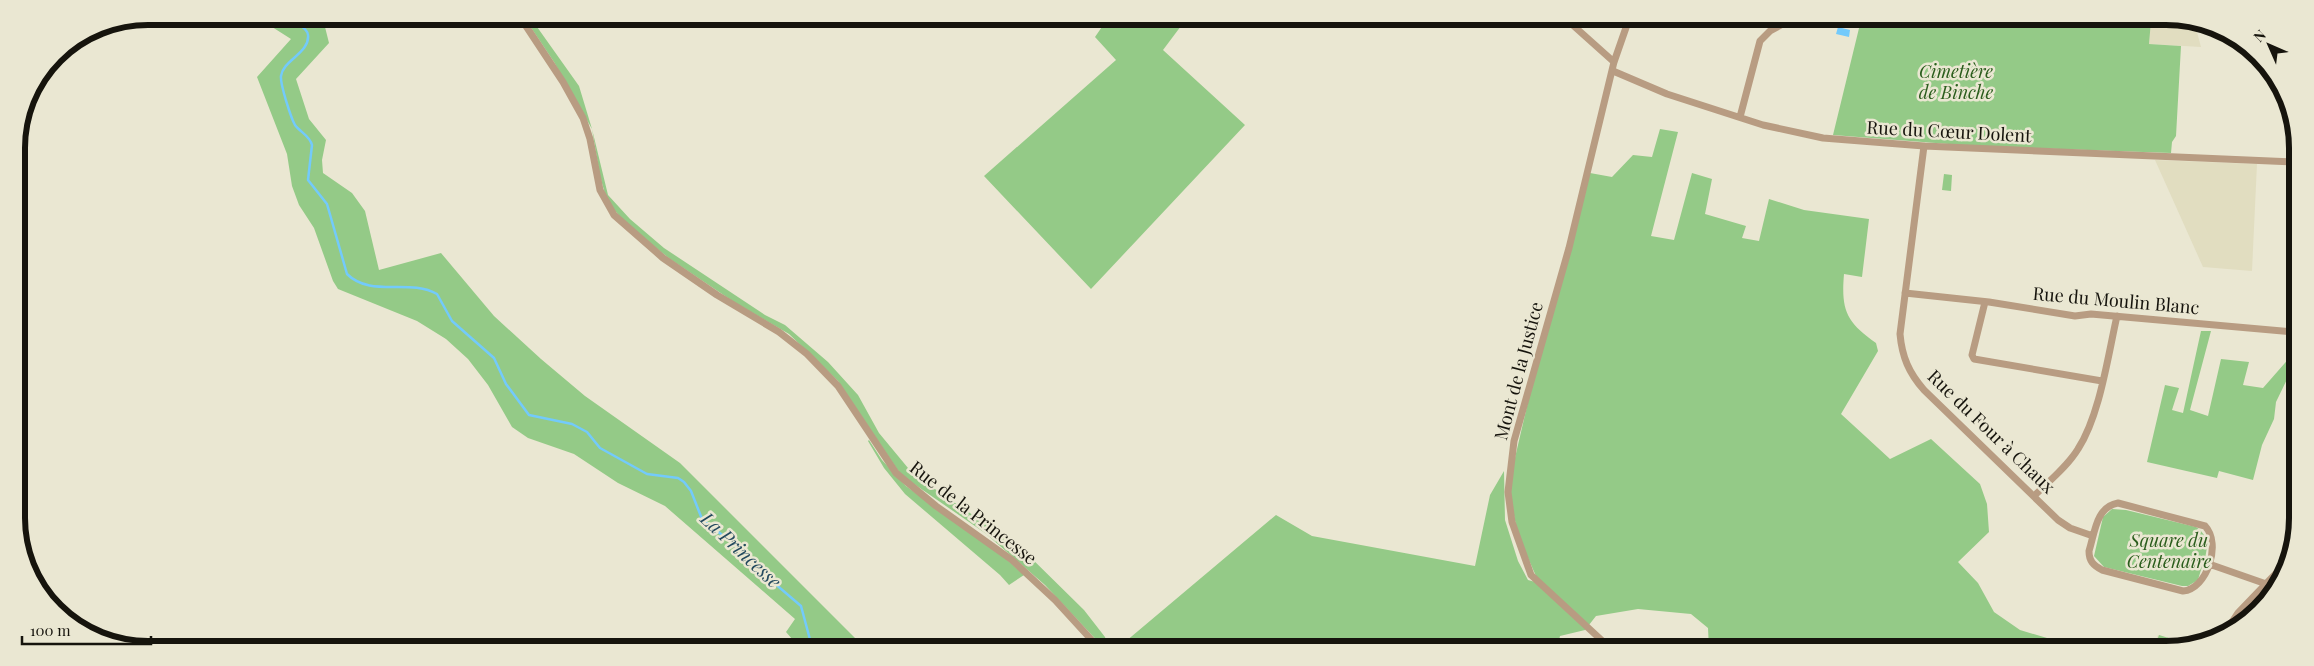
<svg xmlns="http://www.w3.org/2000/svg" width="2314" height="666" font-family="'Playfair Display',serif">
<rect width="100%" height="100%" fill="#eae7d2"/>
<path fill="#e1ddc0" d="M2151 21H2194L2201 47 2149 44Z
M2155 160 2257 164 2252 271 2203 267Z
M2158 635 2192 645 2174 649H2153Z"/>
<path fill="#94ca87" d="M248 16 319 17 323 19 329 43 296 79 309 119 326 140 322 160 323 173 352 193 365 211 379 270 441 253 494 316 541 359 585 396 680 463 864 647H799L786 632 795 619 665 506 618 483 574 454 528 438 512 427 488 385 468 359 446 339 417 321 338 289 333 281 314 228 299 205 292 186 287 154 257 77 291 39 269 25Z
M524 17H530L579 86 592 129 608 195 630 219 664 248 765 315 785 325 828 362 858 395 879 433 913 474 1021 548 1084 610 1105 637 1108 647H1103L1045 585 985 533 901 475 838 381 789 334 734 302 670 259 626 224 607 201 600 176 592 129 554 62Z
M1108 18H1187L1163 50 1245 125 1091 289 984 176 1116 60 1095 37Z
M1861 20 2151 21 2149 44 2181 46 2176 136 2172 142 2171 153 1974 146 1833 135Z
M1660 129 1678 132 1651 236 1674 240 1692 173 1712 179 1705 214 1746 226 1742 238 1759 241 1769 199 1804 210 1869 219 1862 277 1844 274C1841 310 1846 322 1876 343L1878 351 1841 414 1890 459 1931 439 1980 484 1987 504 1989 532 1958 562 1978 583 1994 612 2020 630 2047 638 2045 649H1709L1708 628 1691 614 1638 609 1596 616 1585 630 1560 636 1557 648 1119 647 1276 515 1312 536 1475 566 1490 495 1504 471 1505 520 1518 561 1528 580 1539 583 1518 535 1510 496 1514 462 1528 402 1590 173 1612 177 1633 155 1652 157Z
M1944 174 1952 175 1951 191 1942 190Z
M2201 331H2211L2190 410 2208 416 2221 359 2249 362 2243 385 2263 388 2292 355H2294V365L2276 402 2274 419 2262 445 2253 480 2219 471 2217 478 2147 462 2165 385 2179 388 2172 410 2183 413Z
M869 440 882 460 906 486 1004 557 1024 575 1009 585 1000 575 905 494 884 468 868 441Z
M2112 509 2126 510 2196 527C2216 540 2203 561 2198 580L2188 586H2182L2104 567 2094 556 2103 517Z
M2159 635 2175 640 2172 649H2154Z"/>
<path fill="#73cafb" d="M1838 27 1850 30 1849 37 1836 34Z"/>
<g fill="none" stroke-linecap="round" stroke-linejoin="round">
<path stroke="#73cafb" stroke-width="2.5" d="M279 17C287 20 307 25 308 35 310 53 283 60 281 76 280 84 291 118 295 125 300 132 310 136 312 145L308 180 327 204 347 274C371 298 409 278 437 294L452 321 494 358 506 384 529 415 572 424 587 432 600 448 647 474 678 478 684 482 691 491 702 519 736 546 760 571 801 606 812 647"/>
<path stroke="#b89c82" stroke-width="7" d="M520 17 563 82 583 118 590 139 600 190 614 215 663 258 717 295 779 332 807 354 838 386 896 473 936 506 1012 560 1055 600 1098 647
M1566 19 1614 62
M1613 71 1667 94 1763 125 1823 138 1924 146 2295 162
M1740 117 1760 41 1770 31 1790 20
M1924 146 1900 334C1902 357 1909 373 1924 390L2058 520 2070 528 2093 536
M1905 293 1989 302 2075 316 2091 314 2294 332
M1985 302 1972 355 1974 359 2102 381
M2034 496C2049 481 2067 467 2078 449 2100 415 2108 355 2117 316
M2118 503 2205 526C2222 544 2207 589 2183 591L2102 570C2093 565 2089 561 2089 551 2095 532 2096 507 2118 503Z
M2209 564 2272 586
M2223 636 2238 613 2287 562
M1610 648 1531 575 1512 522 1508 492 1514 441 1569 248 1614 62 1629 19"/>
</g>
<g text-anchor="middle" stroke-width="5" stroke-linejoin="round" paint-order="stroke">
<g font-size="18" font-style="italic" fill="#2a5d1c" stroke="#eae7d2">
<text x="1956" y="78">Cimetière<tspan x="1956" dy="21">de Binche</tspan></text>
<text x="2169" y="547">Square du<tspan x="2169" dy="21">Centenaire</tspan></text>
</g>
<g font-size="18" fill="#16140d" stroke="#eae7d2">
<text transform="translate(1949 132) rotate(3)" y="6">Rue du Cœur Dolent</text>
<text transform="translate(2116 301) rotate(5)" y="6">Rue du Moulin Blanc</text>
<text transform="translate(1519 371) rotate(-75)" y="6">Mont de la Justice</text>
<text transform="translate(1991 432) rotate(44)" y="6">Rue du Four à Chaux</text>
<text transform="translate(973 513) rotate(38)" y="6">Rue de la Princesse</text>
</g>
<g font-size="19" font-style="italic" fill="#23495e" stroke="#eae7d2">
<text transform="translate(741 550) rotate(43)" y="7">La Princesse</text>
</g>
</g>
<path d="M0 0H2314V666H0ZM148 25H2166A123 123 0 0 1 2289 148V518A123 123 0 0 1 2166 641H148A123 123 0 0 1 25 518V148A123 123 0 0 1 148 25Z" fill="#eae7d2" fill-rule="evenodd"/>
<path fill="none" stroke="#16140d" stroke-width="6" d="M148 25H2166A123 123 0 0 1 2289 148V518A123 123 0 0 1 2166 641H148A123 123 0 0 1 25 518V148A123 123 0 0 1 148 25Z"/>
<g transform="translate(2269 45) rotate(315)" stroke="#eae7d2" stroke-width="4" paint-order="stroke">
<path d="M0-4L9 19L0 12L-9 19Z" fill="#16140d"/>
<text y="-8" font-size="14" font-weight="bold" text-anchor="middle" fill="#16140d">N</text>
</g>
<path d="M22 636v8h129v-8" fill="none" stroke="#16140d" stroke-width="2.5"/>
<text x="30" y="636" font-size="15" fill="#16140d" stroke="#eae7d2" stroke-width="4" paint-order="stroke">100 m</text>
</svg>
